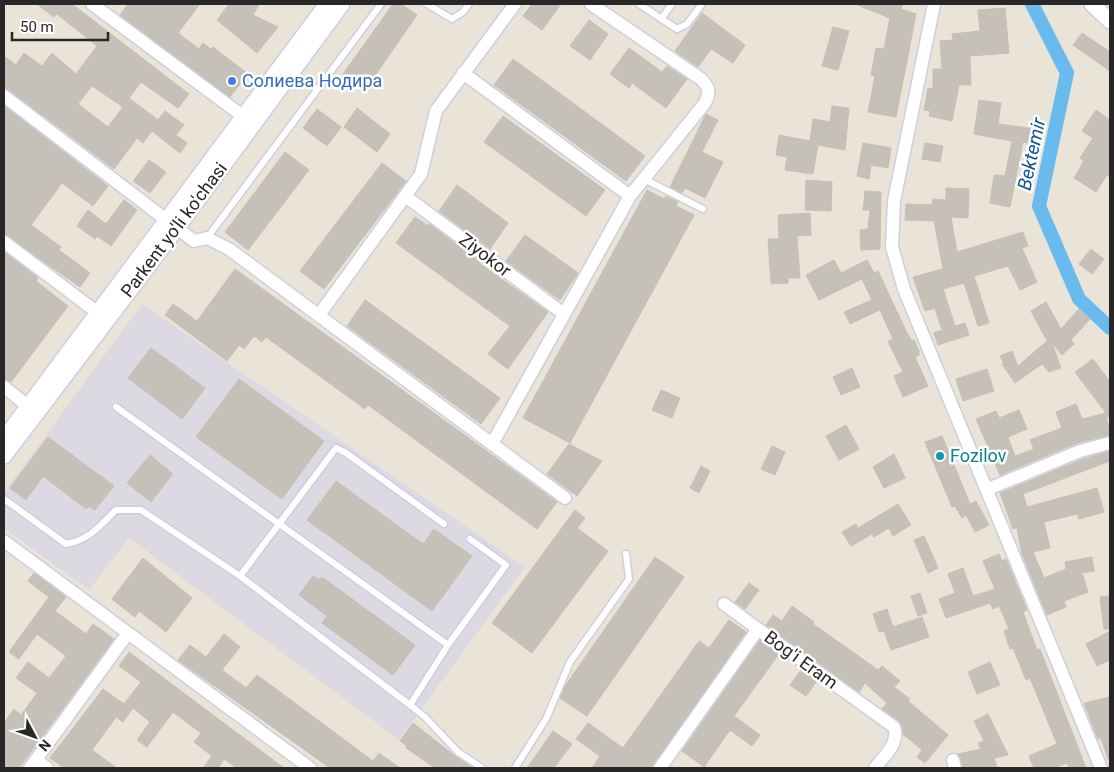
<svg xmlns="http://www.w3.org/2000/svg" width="1114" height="772" font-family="Roboto,sans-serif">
<rect width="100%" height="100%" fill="#eae4d8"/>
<path fill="#dcd9e2" d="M142 304 525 567 399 740 129 538 89 590 4 528V492Z"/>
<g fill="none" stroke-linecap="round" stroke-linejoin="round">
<path stroke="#69baed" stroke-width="14" d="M1032 4 1067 73 1039 206 1079 299 1110 328"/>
</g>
<path fill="#c5c1b8" stroke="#c5c0b2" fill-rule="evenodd" d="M37 4H72L189 94 178 108 141 82 129 98 158 120 165 111 184 125 176 135 187 143 180 153 152 131 143 143 137 138 114 169 9 90 4 88V56L16 65 24 53 42 66 52 53 76 74 97 46 57 14 54 17ZM92 86 123 107 108 127 78 104Z
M128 4H200L178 33 199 49 203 43 211 49 213 47 248 74 230 97 120 15Z
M229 4H259L253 15 278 27 257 53 217 20Z
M393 4H401L417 15 365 90 343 74Z
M532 4H561L542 30 523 16Z
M855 4H903L901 9 916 14 896 117 868 112 875 76 871 75 876 48 884 49 890 18Z
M1005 8 1009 53 970 56 971 85H959L952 121 929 116 930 111 924 110 928 88 933 89V69H942L940 41 953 40 952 34 980 31 978 10Z
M702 13 745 45 733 63 711 49 698 67 675 51Z
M589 20 608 34 590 60 570 46Z
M833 27 849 31 838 70 822 66Z
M1082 33 1110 52V71L1073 45Z
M629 48 662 72 667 66 687 79 666 108 632 83 629 88 610 74Z
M513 59 645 156 626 181 494 85Z
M979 100 1001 103 998 124 1030 128 1028 143 1023 142 1010 207 990 203 994 175 1005 176 1012 141 974 134Z
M4 106 108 186 93 206 62 183 31 225 61 247 59 250 90 273 80 287 4 234Z
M832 106 849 108 845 150 818 145 813 174 785 170 787 157 776 155 779 135 810 141 813 119 830 122Z
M357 108 390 134 377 152 344 127Z
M317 109 341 127 327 146 303 128Z
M1096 110 1110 120V177L1107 175 1096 192 1074 178 1084 161 1080 158 1093 138 1082 131Z
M706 114 718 120 702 152 723 162 705 198 685 188 682 193 670 187Z
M503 116 605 190 586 216 484 142Z
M863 143 891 148 888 168 871 165 869 179 857 176Z
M925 143 943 146 940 162 922 159Z
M285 152 309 170 248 250 225 232Z
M149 160 166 172 150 193 133 181Z
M382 163 406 181 324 289 300 271Z
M806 180 832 182 831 211 805 210Z
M457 185 508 223 490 249 439 211Z
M946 188 969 189 968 218 951 217 957 252 1023 232 1028 246 1022 248 1037 282 1020 290 1008 266 974 276 989 323 978 326 964 283 943 289 955 326 965 323 969 335 938 345 934 333 942 330 935 308 925 311 913 277 943 269 934 221 905 220 906 204 932 205 933 199 946 200Z
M647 190 664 199 666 196 678 202 676 206 694 215 570 443 523 418Z
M865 191 881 192 880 249 861 250 860 230 868 229 870 210H863Z
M124 200 137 210 111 246 97 236 95 239 77 226 88 210 106 224Z
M810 213 811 235 797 236 800 278H788V283L771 284 768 239H779L778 215Z
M415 217 428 226 429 224 480 262 479 263 548 312 508 369 488 354 510 326 396 243Z
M525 235 578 273 560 300 506 261Z
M1091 249 1104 259 1092 274 1079 264Z
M4 252 38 278 36 281 68 306 11 382 4 379Z
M834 260 841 273 867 260 874 273 878 271 907 333 912 341 914 340 919 351V355L915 357 928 386 903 397 894 376 903 372 888 341 893 339 880 310 850 324 844 312 872 300 862 279 819 300 806 275Z
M235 269 557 502 537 529 368 405 365 409 266 337 262 342 254 336 244 349 239 345 227 361 165 315 173 304 197 321Z
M365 300 500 398 481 424 347 326Z
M1046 302 1061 329 1079 309 1090 319 1071 340 1074 344 1062 355 1052 343 1061 368 1049 372 1042 364 1015 383 1002 364 1004 363 1000 356 1012 351 1018 366 1047 341 1031 311Z
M151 348 205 388 182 419 128 378Z
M1093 359 1110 382V419L1106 414 1110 435 1077 443 1000 475 976 419 996 411 999 418 1019 410 1027 429 1008 437 1015 456 1034 449 1030 440 1062 428 1056 412 1076 404 1082 419 1106 413 1075 372Z
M852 368 860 387 841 395 833 377Z
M987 369 994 391 963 401 956 379Z
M239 379 324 441 282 499 196 437Z
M661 390 680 398 672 418 652 410Z
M846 425 859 449 839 460 826 436Z
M942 436 970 504 976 501 989 525 975 532 966 515 962 518 955 506 952 507 925 442Z
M48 437 114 486 95 510 89 506 86 509 43 476 26 500 10 488Z
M569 444 602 461 577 496 547 474Z
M772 446 785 452 775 475 761 469Z
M1110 451V461L1023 494 1027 507 1097 488 1104 512 1079 519 1077 514 1044 522 1050 548 1033 552 1044 578 1066 569 1065 562 1092 557 1094 571 1082 573 1088 592 1064 601 1066 607 1047 615 1022 554 1017 528 1013 529 1000 493 1083 459Z
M894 454 905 478 884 488 873 467Z
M150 455 173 474 151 502 127 483Z
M701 466 710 471 699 493 690 488Z
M336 481 423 544 434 529 472 556 432 611 307 520Z
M898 504 911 525 893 536 889 528 874 537 872 534 851 546 842 532 856 524 858 528Z
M575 510 585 518 577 528 608 551 532 653 492 623Z
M924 536 938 568 928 573 914 540Z
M999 554 1002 561 1006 559 1027 610 1023 612 1037 650 1040 649 1086 768H1069L1067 763 1053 768H1034L1029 756 1057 744 1030 678 1026 680 1013 648 1010 649 1004 631 1009 629 999 606 993 609 990 603 946 618 939 599 955 593 948 574 963 568 973 596 995 589 983 561Z
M655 557 684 577 587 716 560 698 565 686Z
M143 558 192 598 166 632 139 611 135 617 112 599Z
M34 573 66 597 55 611 86 634 93 624 114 639 19 768H4V723L14 709 21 715 37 693 16 678 28 662 49 678 66 656 37 634 19 659 9 652 49 597 28 581Z
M313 576 320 580 322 577 415 645 393 675 322 623 327 616 299 595Z
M749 583 759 590 745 609 735 602Z
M920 593 927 613 918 616 911 596Z
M1110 596V629H1104L1100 597Z
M792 606 814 622 813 624 878 670 882 666 900 681 894 687 910 699 908 701 948 735 925 763 917 757 922 750 903 734V727L899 721 882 709 887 703 865 683 859 692 766 625 773 615 782 621Z
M887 609 893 627 922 617 929 637 891 650 884 631 879 632 873 614Z
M729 620 746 632 652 768H592L600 756 576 739 588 723 623 748 699 641 709 648Z
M1110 631V660L1097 666 1086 644Z
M224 634 240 647 222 670 246 688 257 675 373 761 379 753 400 768H330L178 660 190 645 206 657Z
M760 640 779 654 734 716 760 735 752 746 730 730 704 767 682 751Z
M129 652 221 721 284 768H237L224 759 218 768H203L212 756 194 742 201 733 173 712 147 747 137 740 150 722 133 708 123 722 116 717 92 750 117 768H64L50 758 103 689 124 704 141 682 119 666Z
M990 662 1000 685 977 694 968 672Z
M801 670 817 681 806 696 790 685Z
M1110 697V759H1108L1101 738 1098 739 1084 703Z
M988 714 1008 755 994 758 997 768H963L958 754 981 749 978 743 984 741 974 721Z
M413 723 455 756 473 768H435L406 748 407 746 400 741Z
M553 731 572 744 554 768H527Z"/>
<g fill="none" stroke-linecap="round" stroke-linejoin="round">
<g stroke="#cdcee0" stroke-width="9">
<path id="service" d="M427 4 452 19 463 12 469 4
M639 4 677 29 687 24 702 4
M661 19 672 4
M644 179 703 209
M207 238 381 4
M116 407 448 645
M4 499 66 544C88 541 101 525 116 510H141L240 576 410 705 425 717 458 752 482 768
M240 576 336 448 346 453 444 524
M410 705 448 645 506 565 470 539
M515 768 546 719 570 662 629 579 626 554"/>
</g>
<g stroke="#cdcee0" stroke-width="15">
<path id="minor" d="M92 4 244 117
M934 4 894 201 892 247 904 289 1101 768
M463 73 630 196
M4 96 194 241 207 238 229 249 565 498
M405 196 564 314
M4 242 98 313
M319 315 421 174 436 111 515 4
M4 387 28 406
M492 444 630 196 705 103C710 92 710 88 701 79L591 4
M988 489 1080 451 1110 443
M4 541 310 768
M724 604 758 629
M36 760 47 768
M953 760 955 768
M30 768 128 633
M660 768 758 629 894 727C900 743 884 756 875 768"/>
</g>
<g stroke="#cdcee0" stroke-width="18">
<path id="tertiary" d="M1092 4 1110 21
M4 439 327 4
M4 456 177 228 342 4"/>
</g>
<use href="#service" stroke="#fff" stroke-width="6"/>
<use href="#minor" stroke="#fff" stroke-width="12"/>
<use href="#tertiary" stroke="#fff" stroke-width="15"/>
</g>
<circle fill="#3f7fe0" stroke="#fff" stroke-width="2" cx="232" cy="81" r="5"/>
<circle fill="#0f9aa8" stroke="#fff" stroke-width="2" cx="940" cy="456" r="5"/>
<g text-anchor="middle" stroke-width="5" stroke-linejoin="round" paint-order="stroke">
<g font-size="18" fill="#366cbe" stroke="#fff" text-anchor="start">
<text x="242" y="87">Солиева Нодира</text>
</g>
<g font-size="18" fill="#272727" stroke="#fff">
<text transform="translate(174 230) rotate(-53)" y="6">Parkent yo'li ko'chasi</text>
<text transform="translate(485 255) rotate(37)" y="6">Ziyokor</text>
<text transform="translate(801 660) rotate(36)" y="6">Bog'i Eram</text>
</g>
<g font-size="18" fill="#0d838f" stroke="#fff" text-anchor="start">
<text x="950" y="462">Fozilov</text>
</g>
<g font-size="19" font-style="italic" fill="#0d5594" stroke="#fff">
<text transform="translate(1031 154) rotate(-78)" y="7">Bektemir</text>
</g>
</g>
<rect width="1114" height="772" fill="none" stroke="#272727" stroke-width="10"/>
<g transform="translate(35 737) rotate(131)" stroke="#ffffff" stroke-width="4" paint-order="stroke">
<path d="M0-4L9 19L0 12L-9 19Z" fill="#272727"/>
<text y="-8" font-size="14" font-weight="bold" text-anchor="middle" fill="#272727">N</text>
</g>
<path d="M12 32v8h96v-8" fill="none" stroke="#272727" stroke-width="2.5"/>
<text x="20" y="32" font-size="15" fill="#272727" stroke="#ffffff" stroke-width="4" paint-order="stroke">50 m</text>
</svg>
